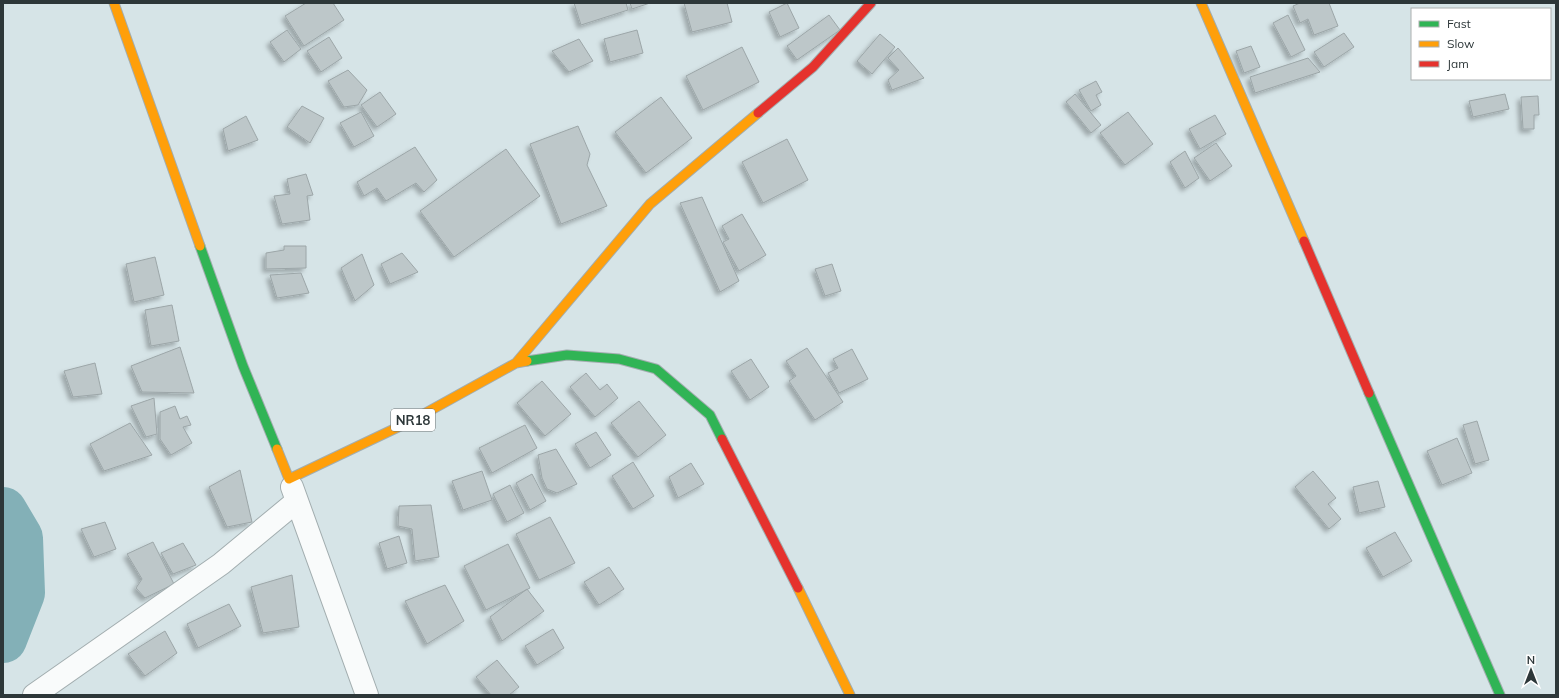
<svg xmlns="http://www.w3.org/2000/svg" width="1559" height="698" font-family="Mulish,sans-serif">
<defs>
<filter id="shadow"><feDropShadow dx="-3.5" dy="3.5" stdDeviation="2" flood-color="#0004"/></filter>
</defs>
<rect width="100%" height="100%" fill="#d6e4e7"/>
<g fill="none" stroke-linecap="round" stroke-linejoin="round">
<path stroke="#83b0b7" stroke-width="48" d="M3 511 19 538 21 593 3 639"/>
</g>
<path fill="#bdc7c9" stroke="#9ca6a8" filter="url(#shadow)" d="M306 3H333L344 20 304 46 285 16Z
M574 3H626L628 10 581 25Z
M630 3H650L632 9Z
M684 3H727L732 22 692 32Z
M787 3 799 28 780 37 769 12Z
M1300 3H1329L1338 26 1314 35 1308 19 1300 23 1293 6Z
M829 15 840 30 797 60 787 46Z
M1288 15 1305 50 1291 57 1273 23Z
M287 30 301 49 284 62 270 42Z
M637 30 643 53 610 62 604 39Z
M1344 33 1354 47 1324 67 1314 52Z
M880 34 895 47 872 74 857 61Z
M329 37 342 58 321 72 307 51Z
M579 39 593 61 569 72 552 51Z
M1251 46 1260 67 1244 73 1236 51Z
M742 47 759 82 703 110 686 76Z
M898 48 924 78 892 90 888 80 899 70 888 58Z
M1308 58 1320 72 1255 93 1250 77Z
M348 70 367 90 358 105 344 107 328 81Z
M1096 81 1102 92 1096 95 1101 105 1091 111 1079 90Z
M380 92 396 114 377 127 361 105Z
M1075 94 1101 125 1091 133 1066 102Z
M1505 94 1509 109 1473 117 1469 101Z
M1538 96 1539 115H1534V129H1523L1521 97Z
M661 97 692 138 646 173 615 132Z
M302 106 324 118 310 143 287 127Z
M361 112 374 136 354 147 340 123Z
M1128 112 1153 144 1125 165 1100 133Z
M1215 115 1226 134 1200 149 1189 129Z
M246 116 258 140 228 151 223 129Z
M578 126 590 154 587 165 607 206 561 224 530 144Z
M787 139 808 180 763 203 742 162Z
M1216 143 1232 166 1210 181 1194 158Z
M415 147 437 180 424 192 416 183 386 201 377 188 364 196 357 182Z
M506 149 540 196 454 257 420 211Z
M1185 151 1199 178 1185 188 1170 162Z
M306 174 313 195 307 196 310 220 282 224 274 196 290 194 287 179Z
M702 197 739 281 720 292 680 203Z
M742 214 766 255 739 271 723 242 729 239 722 226Z
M284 246H306V268L266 269V253L284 250Z
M402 253 418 272 390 284 381 264Z
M362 254 374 285 355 301 341 268Z
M155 257 164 295 134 302 126 264Z
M832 264 841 291 825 296 815 269Z
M301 273 309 293 277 298 270 275Z
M172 305 179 341 151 346 145 310Z
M180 347 194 393 142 392 131 366Z
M807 348 843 402 815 420 789 381 796 376 786 361Z
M852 349 868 379 839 393 828 373 838 368 833 359Z
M751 359 769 387 750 400 731 371Z
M95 363 102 394 73 397 64 371Z
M586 373 600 390 607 384 618 398 595 417 570 387Z
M542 381 571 414 545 436 517 403Z
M154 398 157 434 146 437 131 406Z
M639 401 666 435 638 457 611 423Z
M175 406 180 419 187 416 191 425 183 427 192 443 171 455 160 439V412Z
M1477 421 1489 460 1475 464 1463 425Z
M130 423 152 455 104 471 90 444Z
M525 425 537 448 492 473 479 448Z
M596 432 611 455 590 468 575 444Z
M1457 438 1472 473 1442 485 1427 451Z
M556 449 577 484 557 493 547 489 542 478 538 455Z
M633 462 654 496 633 509 612 476Z
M691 463 704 484 678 498 669 477Z
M240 470 252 522 227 527 209 487Z
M482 471 492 500 463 510 452 481Z
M1313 471 1336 498 1328 504 1341 519 1329 529 1295 487Z
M532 474 546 501 530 510 516 483Z
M1378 481 1385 507 1359 513 1353 487Z
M510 485 524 513 507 522 493 494Z
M431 505 439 557 415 561 412 529 398 526 399 506Z
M550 517 575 563 539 580 516 534Z
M105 522 116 549 94 557 81 529Z
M1395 532 1412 561 1383 577 1366 548Z
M399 536 407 563 387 569 379 543Z
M153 542 174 584 145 598 136 588 142 579 127 554Z
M183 543 196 565 173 574 161 553Z
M508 544 530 588 486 610 464 566Z
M609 567 624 589 599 605 584 582Z
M292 575 299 627 263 633 251 587Z
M445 585 464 621 427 644 405 601Z
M527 589 544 611 502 641 490 617Z
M229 604 241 626 198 648 187 624Z
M553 629 564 648 537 665 525 646Z
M165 631 177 653 145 676 128 654Z
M497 660 519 687 509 695H491L476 677Z"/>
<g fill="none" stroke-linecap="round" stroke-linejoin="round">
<g stroke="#a2adaf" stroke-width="24">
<path id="street" d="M292 487 367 695
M34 695 221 564 297 501"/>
</g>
<g stroke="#a2adaf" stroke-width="11">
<path id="fast" d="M200 246 243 366 277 449
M527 361 567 355 619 359 656 369 710 415 722 439
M1369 393 1500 695"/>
</g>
<g stroke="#a2adaf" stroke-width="11">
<path id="slow" d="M114 3 200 246
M1201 3 1304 241
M516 363 650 204 758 113
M277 449 289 479 413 420 516 363 527 361
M798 588 850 695"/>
</g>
<g stroke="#a2adaf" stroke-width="11">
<path id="jam" d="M758 113 813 67 871 3
M1304 241 1369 393
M722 439 798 588"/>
</g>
<use href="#street" stroke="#f9fbfb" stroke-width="22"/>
<use href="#fast" stroke="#30b455" stroke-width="9"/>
<use href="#slow" stroke="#ff9f0a" stroke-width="9"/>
<use href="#jam" stroke="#e5322d" stroke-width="9"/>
</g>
<g text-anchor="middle" stroke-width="4" stroke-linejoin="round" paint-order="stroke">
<rect fill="#fff" stroke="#6c7374" stroke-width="1" x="391" y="409" width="44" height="22" rx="3"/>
<g font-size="13" font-weight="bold" fill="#2d3739">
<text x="413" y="425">NR18</text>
</g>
</g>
<rect width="1559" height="698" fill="none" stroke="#2d3739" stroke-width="8"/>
<rect x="1411" y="8" width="140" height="72" fill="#ffffff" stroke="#abafb0"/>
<rect x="1419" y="21" width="20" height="6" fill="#30b455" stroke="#abafb0"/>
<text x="1447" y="28" font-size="12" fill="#2d3739">Fast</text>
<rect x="1419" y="41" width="20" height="6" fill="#ff9f0a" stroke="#abafb0"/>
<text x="1447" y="48" font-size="12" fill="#2d3739">Slow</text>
<rect x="1419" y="61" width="20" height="6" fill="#e5322d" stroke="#abafb0"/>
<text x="1447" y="68" font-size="12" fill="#2d3739">Jam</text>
<g transform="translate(1531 670)" stroke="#ffffff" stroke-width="3" paint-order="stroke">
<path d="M0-3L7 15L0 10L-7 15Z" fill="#2d3739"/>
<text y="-6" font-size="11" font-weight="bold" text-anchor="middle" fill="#2d3739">N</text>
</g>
</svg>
